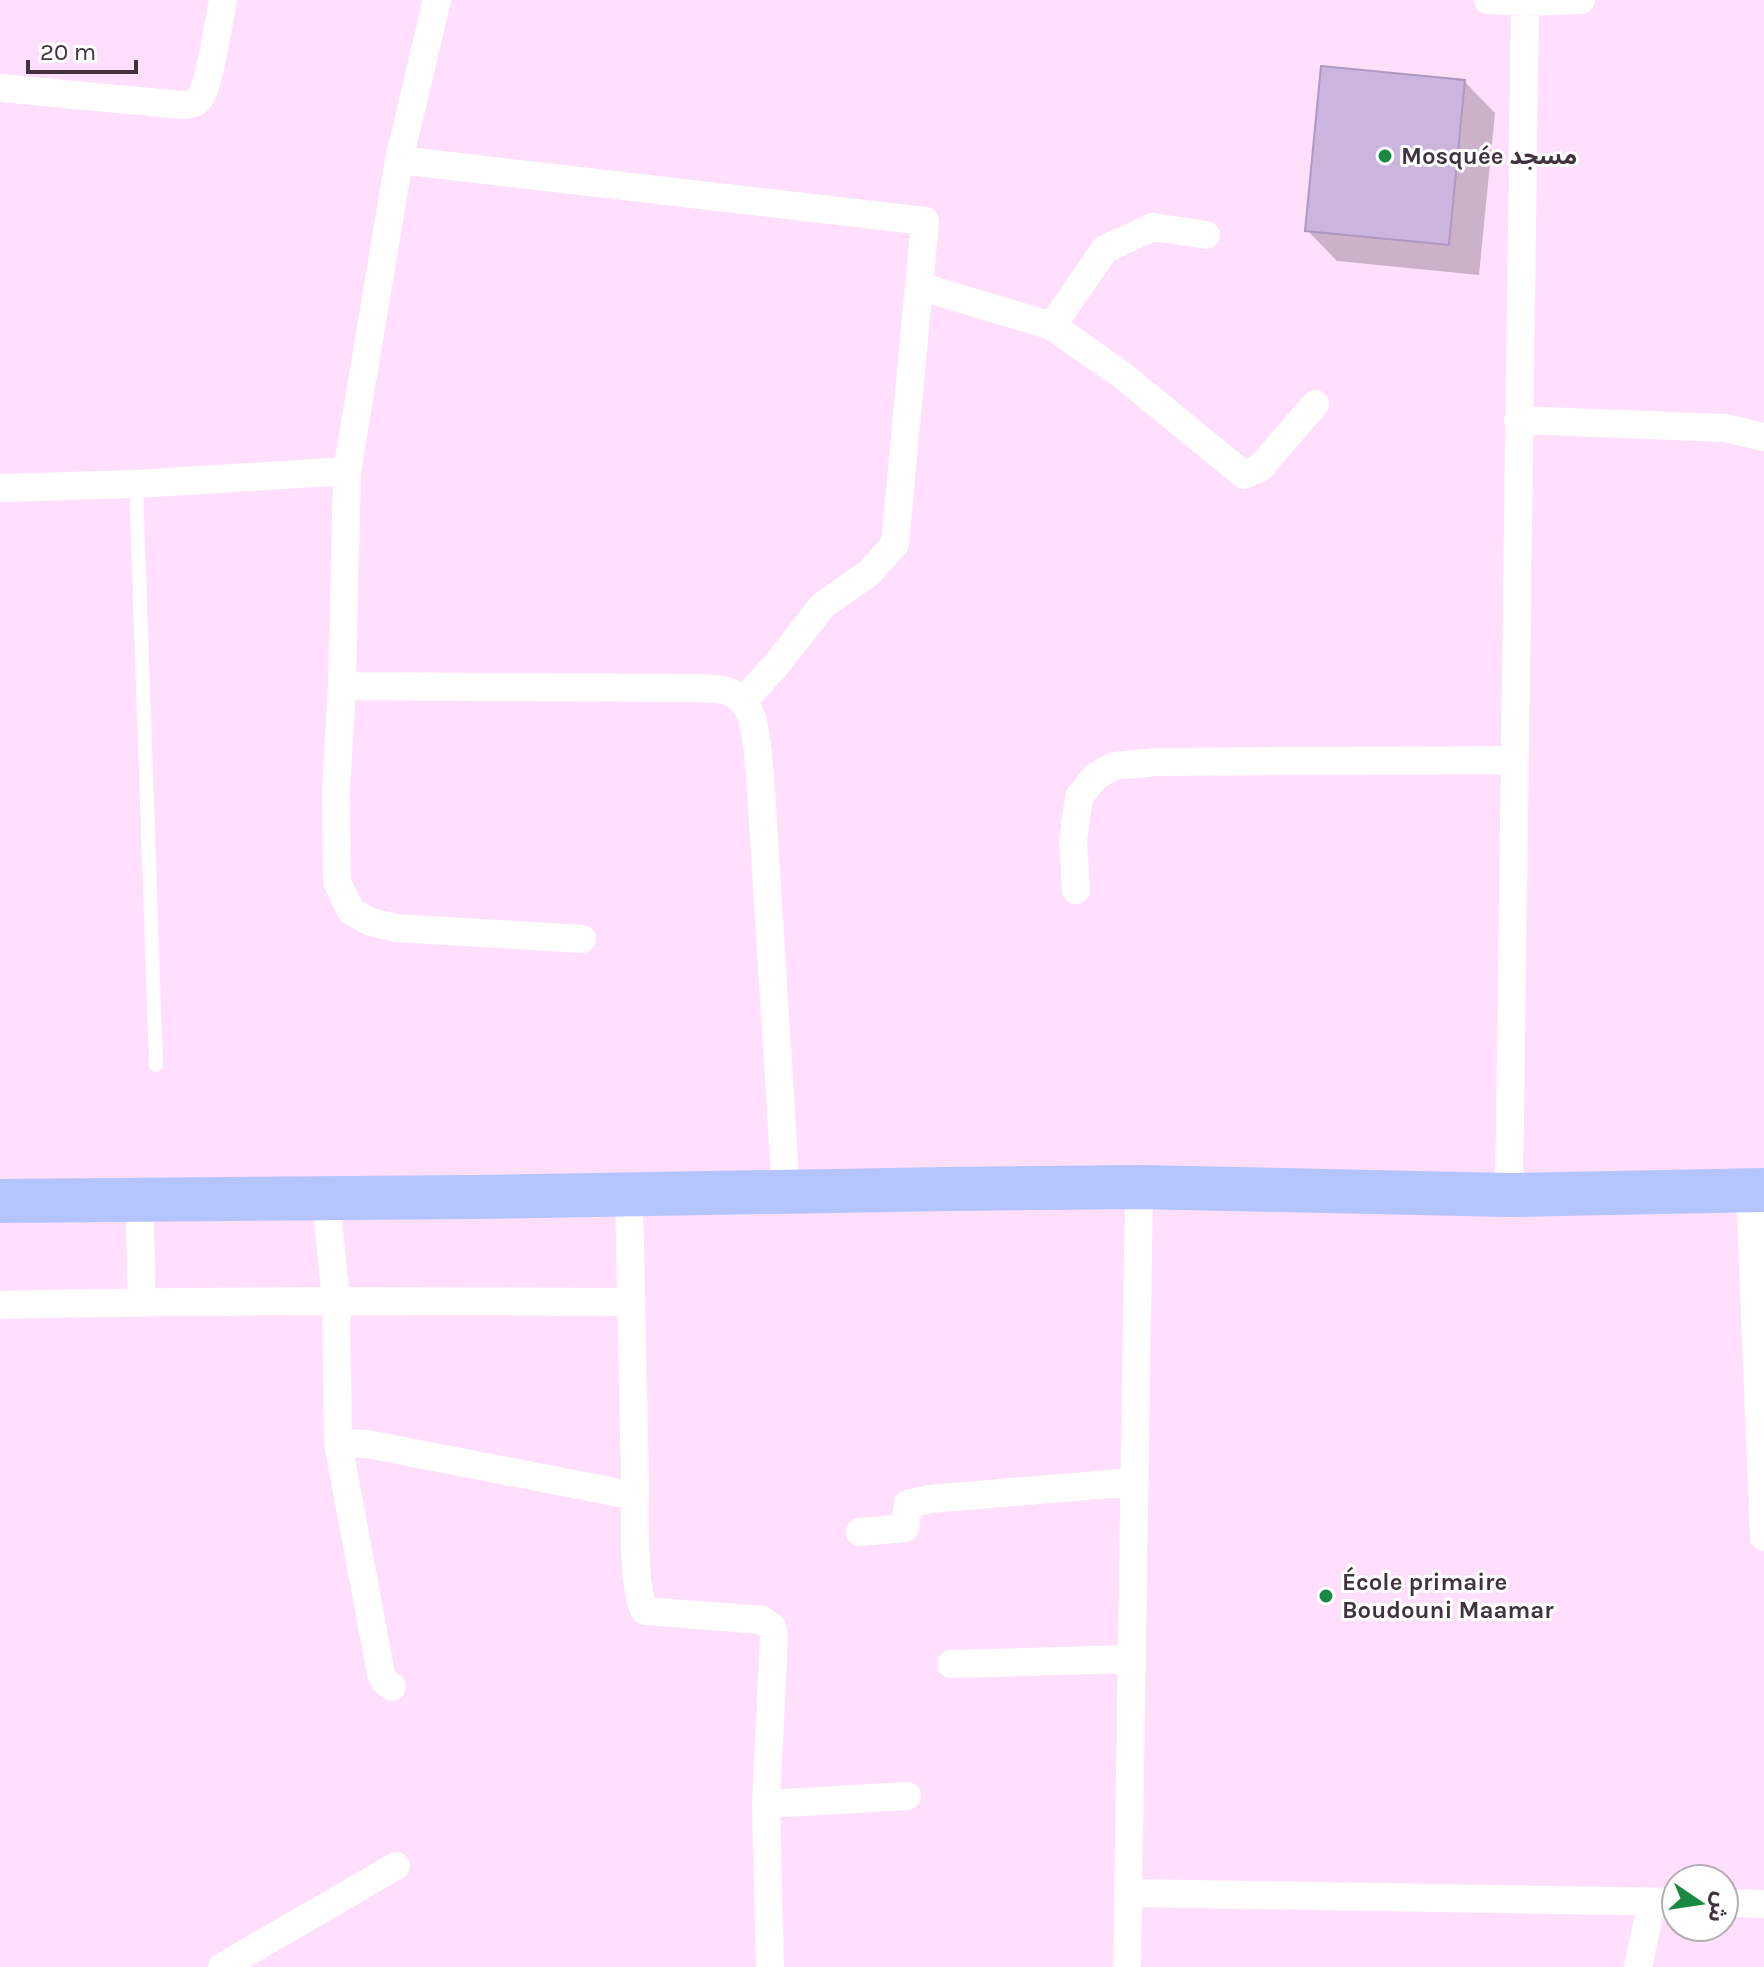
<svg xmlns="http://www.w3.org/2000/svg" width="1764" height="1967" font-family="Karla,'Noto Sans Arabic',sans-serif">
<rect width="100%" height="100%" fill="#ffdffb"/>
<path fill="#0003" d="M1465 82 1495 113 1479 275 1337 261 1307 230Z"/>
<path fill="#cbb4de" stroke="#af98c1" stroke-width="2" d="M1321 66 1465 80 1449 245 1305 231Z"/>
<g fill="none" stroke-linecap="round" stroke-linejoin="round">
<path stroke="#fff" stroke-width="14" d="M136 484 156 1065"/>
<path stroke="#fff" stroke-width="28" d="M437 0 399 160 347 471 342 686 336 791 337 882 351 911 371 922 397 928 582 939
M1488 0 1525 2 1581 0
M0 88 182 105C189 104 194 105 199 99 210 85 219 20 223 0
M399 160 925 221 895 544 869 573 823 605 776 665 743 701
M919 286 1052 326 1122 375 1244 475 1260 468 1315 404
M1052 326 1105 249 1153 227 1206 235
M1518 420 1725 428 1764 437
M0 488 136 484 347 471
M342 686 682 688C696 688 713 687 727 691 759 701 756 747 760 774L786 1192
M1076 890 1073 841 1079 797 1096 776 1114 766 1156 762 1514 760
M1750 1191 1764 1537
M629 1195C631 1291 633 1388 635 1484 635 1513 632 1589 645 1611L762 1620 772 1627 774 1637 766 1804 770 1967
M1509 1195 1525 2
M326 1198 336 1301 338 1443 367 1444 635 1496
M139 1200 142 1302
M0 1305C210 1300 421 1301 631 1302
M338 1443 381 1674 385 1682 392 1687
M860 1532 905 1528 908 1504 930 1499 1134 1482
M951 1664 1131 1659
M766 1804 907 1796
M1128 1893 1676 1902
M1724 1903 1764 1904
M222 1967 396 1866
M1127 1967 1139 1187
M1638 1967 1652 1902"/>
<path stroke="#b3c4fe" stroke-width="44" d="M0 1201 475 1197 947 1189 1139 1187 1509 1195 1764 1190"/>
</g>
<g fill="#188942" stroke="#fff" stroke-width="3">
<circle cx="1385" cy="156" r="8"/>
<circle cx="1326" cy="1596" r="8"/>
</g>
<g text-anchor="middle" stroke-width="6" stroke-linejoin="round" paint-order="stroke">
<g font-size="24" font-weight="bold" fill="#423240" stroke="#fff" text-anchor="start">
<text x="1401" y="164">Mosquée مسجد</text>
<text x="1342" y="1590">École primaire<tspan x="1342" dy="28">Boudouni Maamar</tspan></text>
</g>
</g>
<g transform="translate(1700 1903) rotate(103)"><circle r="38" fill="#ffffff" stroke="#b3adb3" stroke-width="2"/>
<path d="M0-6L14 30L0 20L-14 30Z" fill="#188942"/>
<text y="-12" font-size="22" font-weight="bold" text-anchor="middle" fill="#423240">ش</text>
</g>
<path d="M28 60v12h108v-12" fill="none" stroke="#423240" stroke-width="4"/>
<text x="40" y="60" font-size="24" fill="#423240" stroke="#ffffff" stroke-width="6" paint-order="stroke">20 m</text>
</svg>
